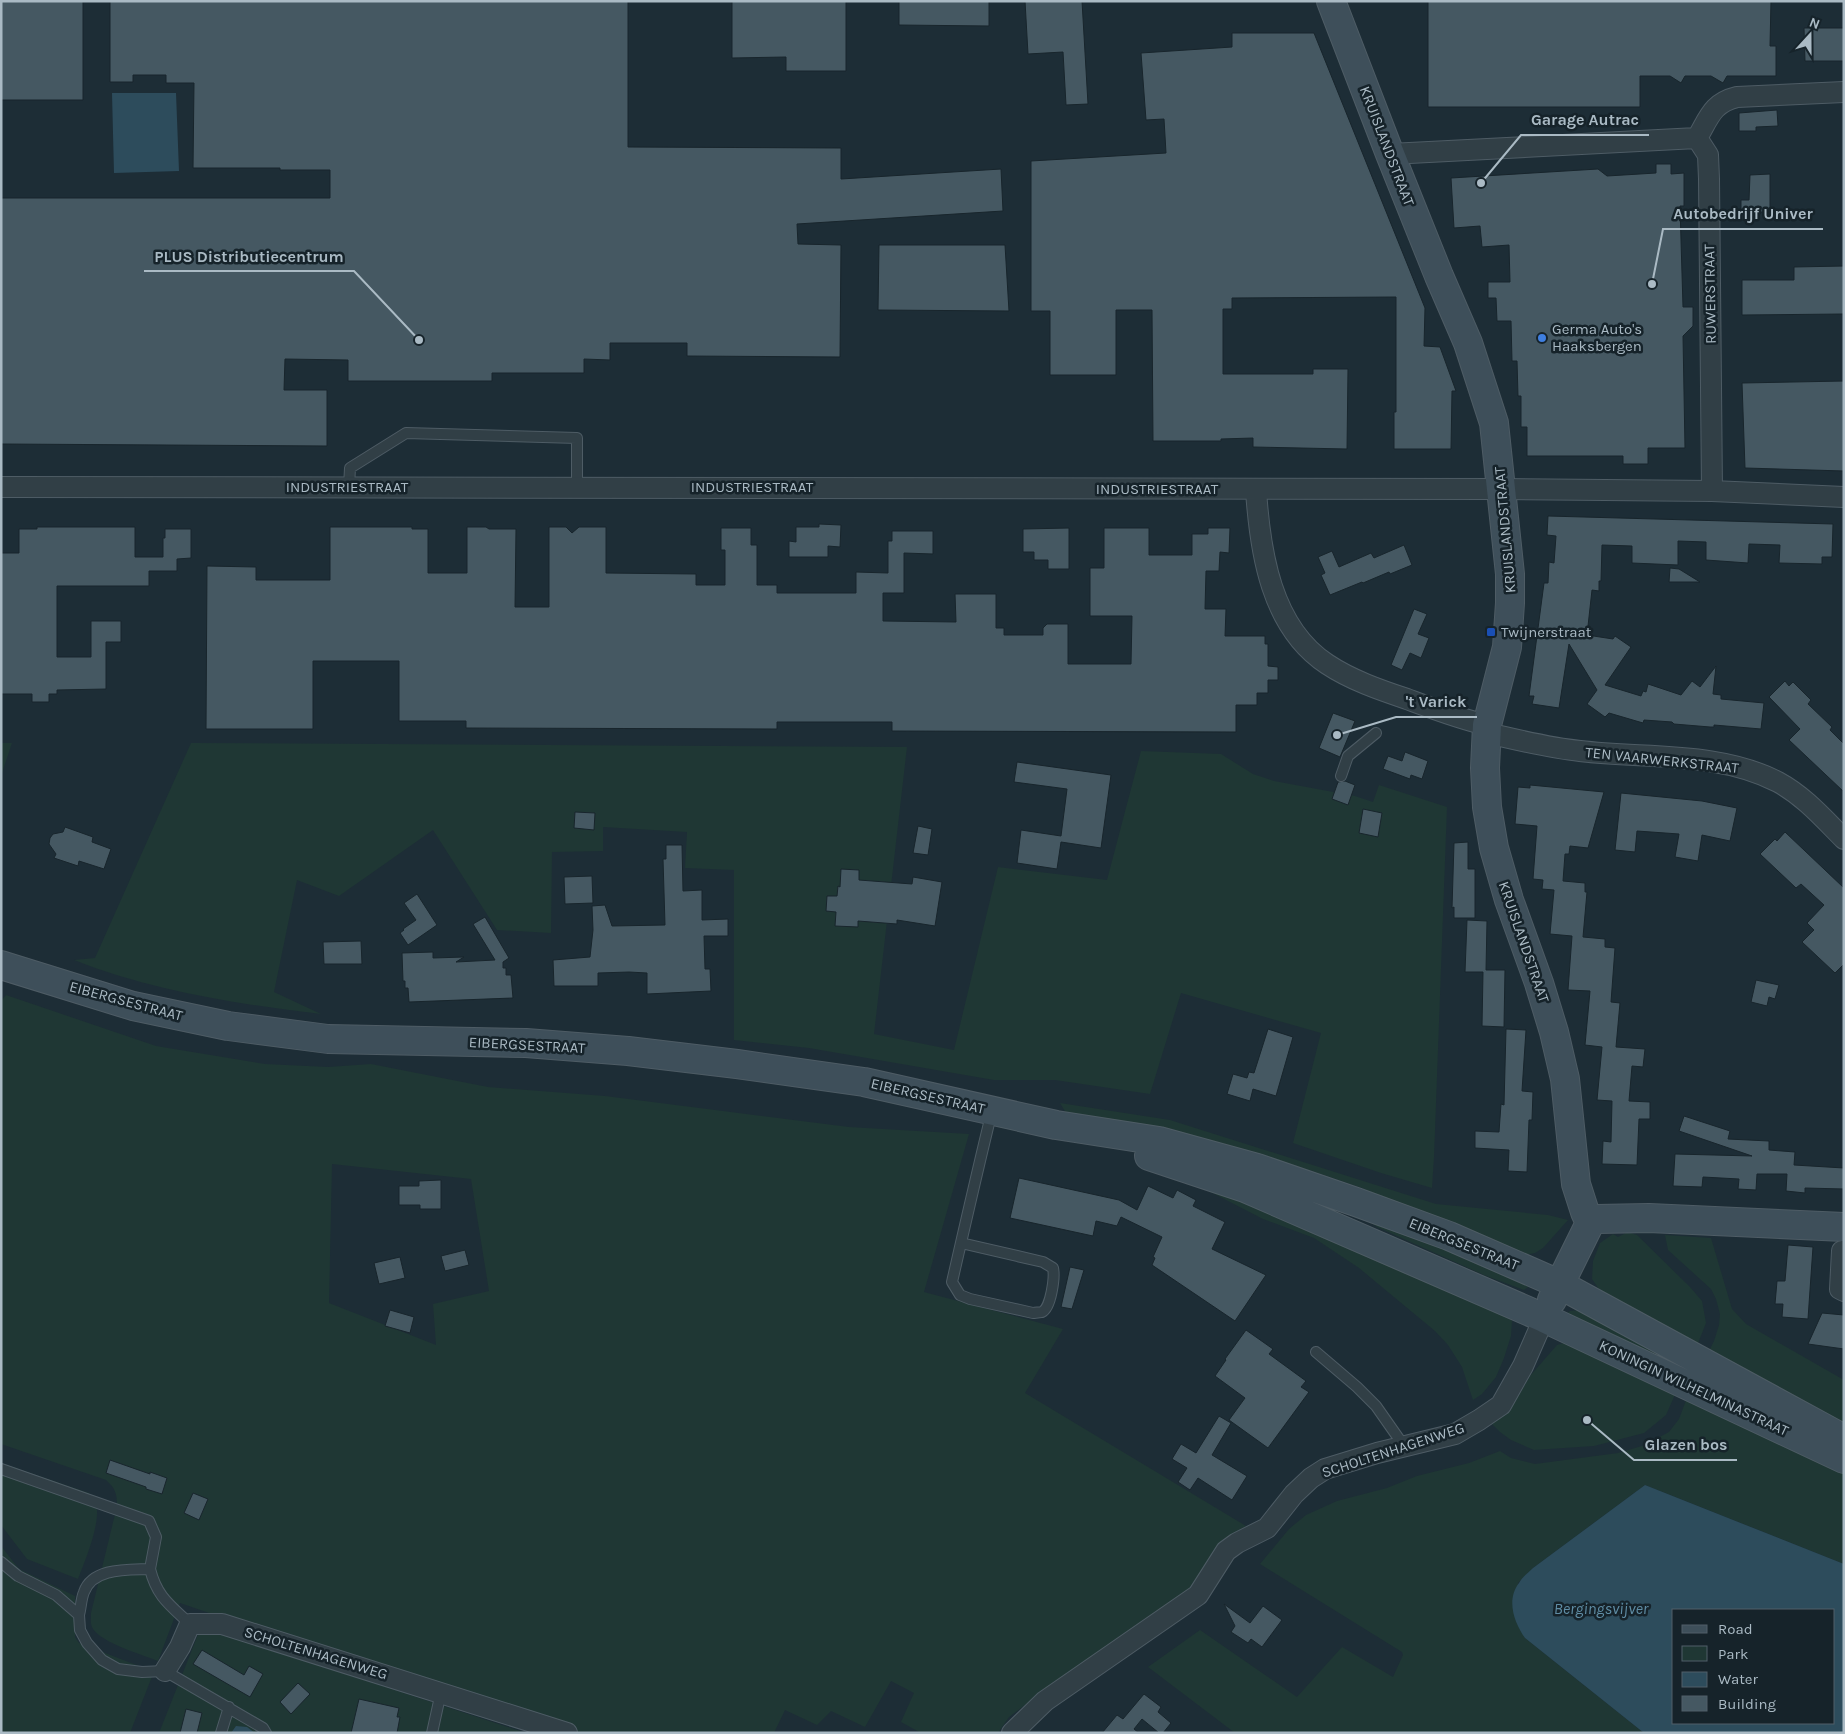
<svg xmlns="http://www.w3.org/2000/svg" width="1845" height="1734" font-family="Karla,sans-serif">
<rect width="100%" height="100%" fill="#1d2d36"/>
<path fill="#1f3734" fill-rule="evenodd" d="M1 743H12L1 776Z
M191 743 907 747 874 1034 954 1050 998 867 1107 880 1141 751 1221 754 1253 774 1274 781 1355 796 1373 802 1379 785 1447 807 1434 1157 1432 1188 1381 1173 1293 1143 1321 1033 1181 993 1150 1094 1055 1080H994L809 1048 734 1040V870L685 868 687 832 603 827V851L552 852 551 933 497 930 433 830 339 896 297 880 274 992 321 1014C237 1004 152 991 74 960L95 958Z
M6 995 156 1046 265 1064 328 1067 371 1064 488 1087 605 1096 849 1127 969 1134 924 1292 1063 1329 1025 1393 1246 1526 1232 1534 1219 1547 1192 1588 1068 1673 1009 1717 998 1733H921L901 1722 914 1693 891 1681 865 1727 831 1711 817 1725 785 1710 774 1733H582L312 1648 180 1603 158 1661C141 1654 104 1644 93 1629 90 1624 91 1619 91 1613L117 1506C117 1493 115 1488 106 1480L1 1444V1001ZM332 1164 471 1179 489 1291 433 1304 436 1345 329 1303Z
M1060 1103 1170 1120 1436 1204 1548 1215 1568 1220 1543 1248 1535 1253 1519 1256 1409 1212 1362 1188 1309 1170 1273 1167 1066 1113Z
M1164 1168 1505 1310 1512 1321 1511 1336 1504 1358 1496 1377 1482 1394 1473 1400 1462 1367 1448 1345 1435 1331 1359 1268 1314 1238 1263 1219Z
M1355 1212 1527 1282 1528 1287 1524 1290 1484 1275 1377 1227Z
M1628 1232 1637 1235 1690 1287 1702 1301 1706 1323 1695 1351 1603 1295 1592 1279 1593 1261 1600 1243 1613 1234 1618 1237Z
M1665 1235 1711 1238 1732 1309 1746 1324 1844 1380V1431L1706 1357 1714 1341 1719 1325 1720 1314 1716 1299 1711 1289 1668 1250Z
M1582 1310 1688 1365 1684 1375 1565 1315 1570 1311Z
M1570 1341 1677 1390 1666 1415 1644 1433 1594 1446 1534 1450 1511 1440 1500 1432 1492 1424 1514 1403 1530 1376 1557 1345Z
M1688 1395 1844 1469V1564L1645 1485 1533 1568 1518 1583 1525 1638 1644 1733H1235L1148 1667 1200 1630 1297 1697 1342 1647 1393 1677 1403 1655 1402 1652 1260 1564 1289 1529 1306 1515 1337 1501 1387 1488 1417 1476 1469 1463 1500 1451 1511 1458 1535 1464 1618 1453 1642 1446 1669 1432 1679 1419Z
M1 1463 89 1493C92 1498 97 1504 97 1510 98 1530 85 1561 78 1579L27 1559 1 1525Z
M1 1546 19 1569 75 1596V1637L79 1643 152 1671 153 1674 130 1733H1Z
M205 1628 526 1733H159L199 1632Z"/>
<path fill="#2d4c5c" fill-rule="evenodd" d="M112 93H176L179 171 114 173Z
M1645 1485 1844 1564V1733H1644L1525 1638C1514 1622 1506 1600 1519 1583 1522 1577 1528 1573 1533 1568ZM1674 1610H1834V1723H1674Z
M236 1726 247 1727 255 1733H231Z"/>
<path fill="#455862" stroke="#18252c" d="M1 1H83V100H1Z
M110 1H628V147L841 148V179L1001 169 1003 211 797 224 798 244 841 245 840 357 687 356V343H610V360L584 359V373H492V381H348V360L285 359 284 390H327V446L1 444V198H330V170H280V168H193L194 83H166V75H133V82H110Z
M732 1H846V71H786V57L732 58Z
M899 1H989V26L899 25Z
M1025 1H1082L1088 104 1066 105 1063 52 1028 54Z
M1428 1H1771L1770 46H1776V76H1727L1723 83 1711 76H1685L1681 83 1670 76H1640V107H1428Z
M1804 28H1844V61H1805Z
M1232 33H1314L1425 308 1424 346 1440 347 1456 391H1452L1451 449H1394V412H1396V297L1232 298V309H1223V374H1313V369H1348L1347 449 1253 447V438L1221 439V441H1153L1152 310H1116V375H1050V311H1031V161L1166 153 1164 119 1146 120 1141 53 1232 47Z
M1777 110 1778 126 1756 127V131H1739V113Z
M1656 164H1671V174L1684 173V206H1680L1683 307H1693V326L1683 336 1685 448H1648V464H1623V456H1527V427H1521V396H1518L1517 361H1512L1511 321H1497L1496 298H1488V282H1510L1509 245 1482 247 1480 226 1454 228 1451 178 1598 169 1607 176 1656 173Z
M1770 174V212H1759V220H1741V200H1749L1750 175Z
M879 245H1005L1009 311 878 310Z
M1844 266V314L1742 315V280H1794V267Z
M1844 381V471L1745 468 1742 383Z
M1548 516 1833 524 1832 557H1822V564L1779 563 1780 545 1749 544 1748 563 1706 560V542L1678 541V565L1632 563V546L1602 545 1601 581H1599V591L1592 590 1587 635 1613 639 1615 636 1631 647 1605 685 1641 696 1643 691 1646 692 1648 684 1681 695 1692 681 1700 687 1716 666 1713 694 1721 695V699L1764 703 1761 729 1714 725V727H1710L1674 724 1672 722 1644 720 1643 723 1609 713 1605 717 1587 704 1597 690 1569 644 1559 708 1532 704 1534 696H1529L1544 583H1548L1549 562 1554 563 1556 536 1547 535Z
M819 524 841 525 840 547 828 546V557H789V541L796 542V527H819Z
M37 527H135V557H163V538H165V529H191V558L177 559V571H149V586H57V657H91V621H121V642H106V689L57 690V694H49V702H32V694H1V553H19V529H37Z
M330 527H412V529H428V573H467V527H486L489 529H516L515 607H549V527H566L572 533 579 527H606V573L696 574V585H725V550H721V528H751V545H757V585H777V593H856V572L888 573V541H892V531H933V554L904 553V593H883V621L956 622 955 594H996V628H1004V635H1043V628L1047 624H1068V664H1131L1132 616H1090V568H1104V528H1149V555H1192V534H1208V528H1230L1229 553 1220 552 1219 571H1206L1205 609H1226L1225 636H1265V644H1268V666L1278 667V680H1268V693H1257V705H1236V732L892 731V722H777V729L466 728V721H399V661H313V729H206L207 566 256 567V580H330Z
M1069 528V569H1048V560H1034V552H1023V529Z
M1404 545 1412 565 1390 574 1389 572 1363 583 1362 582 1330 595 1321 575 1325 573 1318 557 1332 551 1339 567 1371 553 1374 558Z
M1670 568 1679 569 1700 582H1669Z
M1414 609 1427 614 1418 634 1429 638 1421 658 1410 653 1402 670 1391 665Z
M1785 681 1789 686 1793 682 1811 700 1808 704 1832 727 1830 730 1844 744V792L1789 740 1800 729 1769 697Z
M1333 713 1355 721 1340 757 1319 748Z
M1405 752 1428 761 1422 779 1411 775 1410 779 1383 769 1388 756 1402 761Z
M1017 762 1111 775 1101 848 1061 842 1057 869 1017 863 1021 830 1061 836 1067 789 1014 782Z
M1345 781 1355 785 1348 805 1332 799 1338 782Z
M1530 785 1604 792 1588 848 1570 846 1569 854H1565L1563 881 1585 883V892H1587L1583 937 1605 939V947L1615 948 1611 1002 1620 1003 1616 1047 1645 1049 1643 1067 1632 1066 1629 1101 1650 1102V1119H1639L1637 1165 1602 1164 1603 1141 1611 1142 1612 1101 1597 1100 1602 1047 1585 1045 1590 991 1568 990 1572 936 1550 934 1554 890 1542 889 1543 880 1533 879 1537 826 1515 824 1518 787 1530 788Z
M1621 793 1702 801 1737 808 1730 841 1702 835 1698 861 1675 857 1679 834 1637 831 1635 852 1615 850Z
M1363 809 1382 813 1378 837 1359 833Z
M575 812 595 813 594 830 574 828Z
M918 826 932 829 928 855 913 853Z
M65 827 93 837 92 842 111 849 104 869 79 861 78 866 54 858 56 854 49 844 50 838 53 834 63 832Z
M1785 832 1844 888V964L1835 973 1802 942 1814 930 1807 923 1824 905 1801 884 1796 888 1760 854 1775 839 1777 841Z
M1468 842V869H1475V918H1454V907L1452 908 1454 843Z
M666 845H682L683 891 702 890V920L728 919V936H704L705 969H710L711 991 647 994V973L629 972 598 973V986H554L553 960 590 957 593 930 592 906 605 905 612 926 665 925 663 859H666Z
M841 869 859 870V880L912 884 913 877 942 882 935 926 897 920V924L858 921V927L835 926 836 912 826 911 827 896H837L838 886 840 887Z
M592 876 593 903 565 904 564 877Z
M417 894 437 925 408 945 400 933 404 930 403 929 416 920 404 903Z
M485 917 509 958 503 962V968H506V975H511L513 998 409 1002 408 988H405V981H403L402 953 433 952V958L464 957 456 962 495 960 473 924Z
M1467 920 1487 921 1486 970H1505L1504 1027 1482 1026 1483 972H1465Z
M361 941 362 964H324L323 942Z
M1756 980 1779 985 1775 999 1769 997 1767 1006 1751 1002Z
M1268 1029 1293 1037 1276 1096 1253 1089 1250 1101 1227 1094 1233 1074 1247 1078 1249 1072 1254 1073Z
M1506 1029 1526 1030 1522 1091 1533 1092 1532 1120H1529L1527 1172 1508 1171 1509 1150 1475 1148V1131L1499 1132 1501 1104 1504 1105Z
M1684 1116 1730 1131 1728 1139 1769 1141V1150L1795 1152 1794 1165 1844 1168V1189L1805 1188V1193L1786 1191 1787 1174H1757L1756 1190 1738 1189 1739 1179 1703 1177 1702 1187 1673 1186 1675 1154 1752 1156 1679 1131Z
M1019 1178 1119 1200 1137 1210 1148 1186 1173 1198 1177 1190 1196 1200 1193 1206 1225 1222 1212 1249 1266 1275 1235 1321 1152 1265 1155 1258 1153 1257 1162 1237 1121 1217 1117 1226 1096 1221 1093 1236 1010 1218Z
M441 1180V1209H420V1205H399V1186H419V1181Z
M1788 1245 1813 1247 1808 1319 1782 1317 1783 1304H1775L1777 1281H1785Z
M465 1250 469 1265 445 1271 441 1256Z
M400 1257 405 1278 379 1284 374 1263Z
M1070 1267 1084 1270 1072 1309 1061 1307Z
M390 1310 414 1317 410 1333 385 1326Z
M1822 1313 1844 1315V1349L1808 1344Z
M1246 1330 1273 1349 1269 1354 1306 1381 1301 1387 1309 1392 1268 1448 1229 1420 1245 1398 1215 1376 1226 1360 1225 1359Z
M1219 1416 1231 1423 1212 1455 1247 1476 1232 1500 1198 1478 1190 1490 1178 1482 1187 1468 1172 1459 1181 1444 1196 1453Z
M110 1460 150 1474V1472L167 1478 162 1494 146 1489V1487L106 1473Z
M193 1493 208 1499 199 1520 184 1513Z
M1224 1604 1250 1623 1263 1606 1282 1620 1262 1647 1251 1639 1248 1643 1231 1632 1235 1626Z
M202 1650 244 1675 249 1666 263 1674 250 1697 193 1664Z
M298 1683 310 1694 291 1714 280 1702Z
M1144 1694 1161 1707 1158 1712 1171 1723 1163 1733H1159L1142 1719 1134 1729 1139 1733H1102L1117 1715 1123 1719Z
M359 1699 399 1708 397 1717H400L397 1733H351Z
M186 1709 202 1713 197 1733H180Z"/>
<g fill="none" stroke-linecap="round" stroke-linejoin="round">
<g stroke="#4e5c65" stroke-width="12">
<path id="lane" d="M349 487 350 468 406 433 577 438V487
M1341 776 1348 756 1376 733
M961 1243 1043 1262 1053 1268C1055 1277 1051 1308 1042 1312 1041 1312 1034 1313 1033 1313L970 1299 960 1295 952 1282C965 1225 978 1168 992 1111
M1316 1352 1357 1387 1376 1406 1404 1446
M1 1469 149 1521 156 1537 150 1569C129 1570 93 1567 84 1592 81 1599 81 1608 79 1615
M1 1562 18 1576 56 1595 79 1615 80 1630 87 1643 102 1660 118 1669 142 1672 165 1671 263 1728 266 1733
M150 1569C157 1597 170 1605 190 1624
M221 1733 229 1707
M432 1733 441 1692"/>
</g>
<g stroke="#4e5c65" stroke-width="22">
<path id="street" d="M1697 138C1709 118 1712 103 1737 97L1844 92
M1390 154 1697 138 1708 155 1709 179 1712 491
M1 487 1502 489 1712 491 1844 497
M1256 490C1260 552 1271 627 1327 664 1351 680 1380 690 1407 699 1434 709 1460 719 1487 725
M1487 733C1518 740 1549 748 1580 751 1645 759 1719 751 1778 782 1804 796 1823 818 1844 839
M1842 1251 1840 1289 1844 1291
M165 1671 180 1647 190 1624H222L567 1733
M1012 1733 1045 1701 1198 1595 1226 1551 1237 1543 1267 1528 1294 1494 1311 1478 1325 1469 1377 1453 1455 1434 1479 1420 1501 1405 1523 1366 1544 1318"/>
</g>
<g stroke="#4e5c65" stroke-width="30">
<path id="secondary" d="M1331 1 1390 154 1439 276 1468 343 1494 423 1510 574V603L1507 647 1487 725 1485 768 1487 807 1494 848 1509 900 1539 983 1554 1032 1565 1079 1576 1184 1585 1212 1590 1223
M1 965 133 1006 228 1026 328 1039 526 1043 628 1051 737 1064 864 1082 1056 1125 1159 1141 1257 1168 1356 1202 1449 1236 1559 1284 1844 1439
M1149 1156 1245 1188 1544 1318 1844 1459
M1552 1300 1590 1223 1597 1219 1649 1218 1844 1227"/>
</g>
<use href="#lane" stroke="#313f46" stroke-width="10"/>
<use href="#street" stroke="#313f46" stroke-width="20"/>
<use href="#secondary" stroke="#3e4f5a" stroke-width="28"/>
</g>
<circle fill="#3f7fe0" stroke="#16232a" stroke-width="2" cx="1542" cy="338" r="5"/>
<rect fill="#1a4fb4" stroke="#16232a" stroke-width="2" x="1486" y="627" width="10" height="10" rx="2.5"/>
<g text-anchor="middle" stroke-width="5" stroke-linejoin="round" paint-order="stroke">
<g font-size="15" fill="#aabac4" stroke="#16232a">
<text transform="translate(1387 146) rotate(69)" y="5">KRUISLANDSTRAAT</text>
<text transform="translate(1710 294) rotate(-91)" y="5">RUWERSTRAAT</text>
<text x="347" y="492">INDUSTRIESTRAAT</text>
<text x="752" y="492">INDUSTRIESTRAAT</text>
<text x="1157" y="494">INDUSTRIESTRAAT</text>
<text transform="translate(1505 530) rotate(-95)" y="5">KRUISLANDSTRAAT</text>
<text transform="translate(1662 760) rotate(6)" y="5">TEN VAARWERKSTRAAT</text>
<text transform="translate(1524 942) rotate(71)" y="5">KRUISLANDSTRAAT</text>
<text transform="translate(126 1001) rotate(15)" y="5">EIBERGSESTRAAT</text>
<text transform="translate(527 1045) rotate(3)" y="5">EIBERGSESTRAAT</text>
<text transform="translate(928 1096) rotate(13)" y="5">EIBERGSESTRAAT</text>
<text transform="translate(1464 1244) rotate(22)" y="5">EIBERGSESTRAAT</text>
<text transform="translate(1694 1388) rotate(25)" y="5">KONINGIN WILHELMINASTRAAT</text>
<text transform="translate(1393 1450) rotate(-18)" y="5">SCHOLTENHAGENWEG</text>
<text transform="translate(316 1653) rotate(17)" y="5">SCHOLTENHAGENWEG</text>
</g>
<g font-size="15" fill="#aabac4" stroke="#16232a" text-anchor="start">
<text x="1552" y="334">Germa Auto's<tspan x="1552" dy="17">Haaksbergen</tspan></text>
<text x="1501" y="637">Twijnerstraat</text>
</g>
<g font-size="16" font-style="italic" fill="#608ea6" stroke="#16232a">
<text x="1601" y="1614">Bergingsvijver</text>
</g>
</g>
<path fill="none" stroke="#aabac4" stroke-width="2" d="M1481 183L1521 135H1649M1652 284L1663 229H1823M419 340L354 271H144M1337 735L1396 717H1477M1587 1420L1634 1460H1737"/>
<g fill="#aabac4" stroke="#16232a" stroke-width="2">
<circle cx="1481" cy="183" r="5"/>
<circle cx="1652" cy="284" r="5"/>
<circle cx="419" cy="340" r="5"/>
<circle cx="1337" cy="735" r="5"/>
<circle cx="1587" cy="1420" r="5"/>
</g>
<g font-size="16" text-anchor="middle" font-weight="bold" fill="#aabac4" stroke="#16232a" stroke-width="5" stroke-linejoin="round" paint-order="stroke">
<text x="1585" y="125">Garage Autrac</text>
<text x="1743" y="219">Autobedrijf Univer</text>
<text x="249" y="262">PLUS Distributiecentrum</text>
<text x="1436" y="707">'t Varick</text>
<text x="1686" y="1450">Glazen bos</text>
</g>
<rect width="1845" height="1734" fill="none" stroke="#aabac4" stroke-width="5"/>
<rect x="1672" y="1609" width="162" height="115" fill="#16232a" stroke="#515f68"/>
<rect x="1682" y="1625" width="25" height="8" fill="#3e4f5a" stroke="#515f68"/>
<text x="1718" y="1634" font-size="15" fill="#aabac4">Road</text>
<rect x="1682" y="1646" width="25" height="15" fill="#1f3734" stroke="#515f68"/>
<text x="1718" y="1659" font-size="15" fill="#aabac4">Park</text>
<rect x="1682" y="1672" width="25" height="15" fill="#2d4c5c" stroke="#515f68"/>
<text x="1718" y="1684" font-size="15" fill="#aabac4">Water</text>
<rect x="1682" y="1696" width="25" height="15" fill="#455862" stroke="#515f68"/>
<text x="1718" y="1709" font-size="15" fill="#aabac4">Building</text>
<g transform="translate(1810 35) rotate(21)" stroke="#16232a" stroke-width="4" paint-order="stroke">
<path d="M0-4L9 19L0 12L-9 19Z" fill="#aabac4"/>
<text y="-8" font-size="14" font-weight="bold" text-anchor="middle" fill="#aabac4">N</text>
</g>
</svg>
